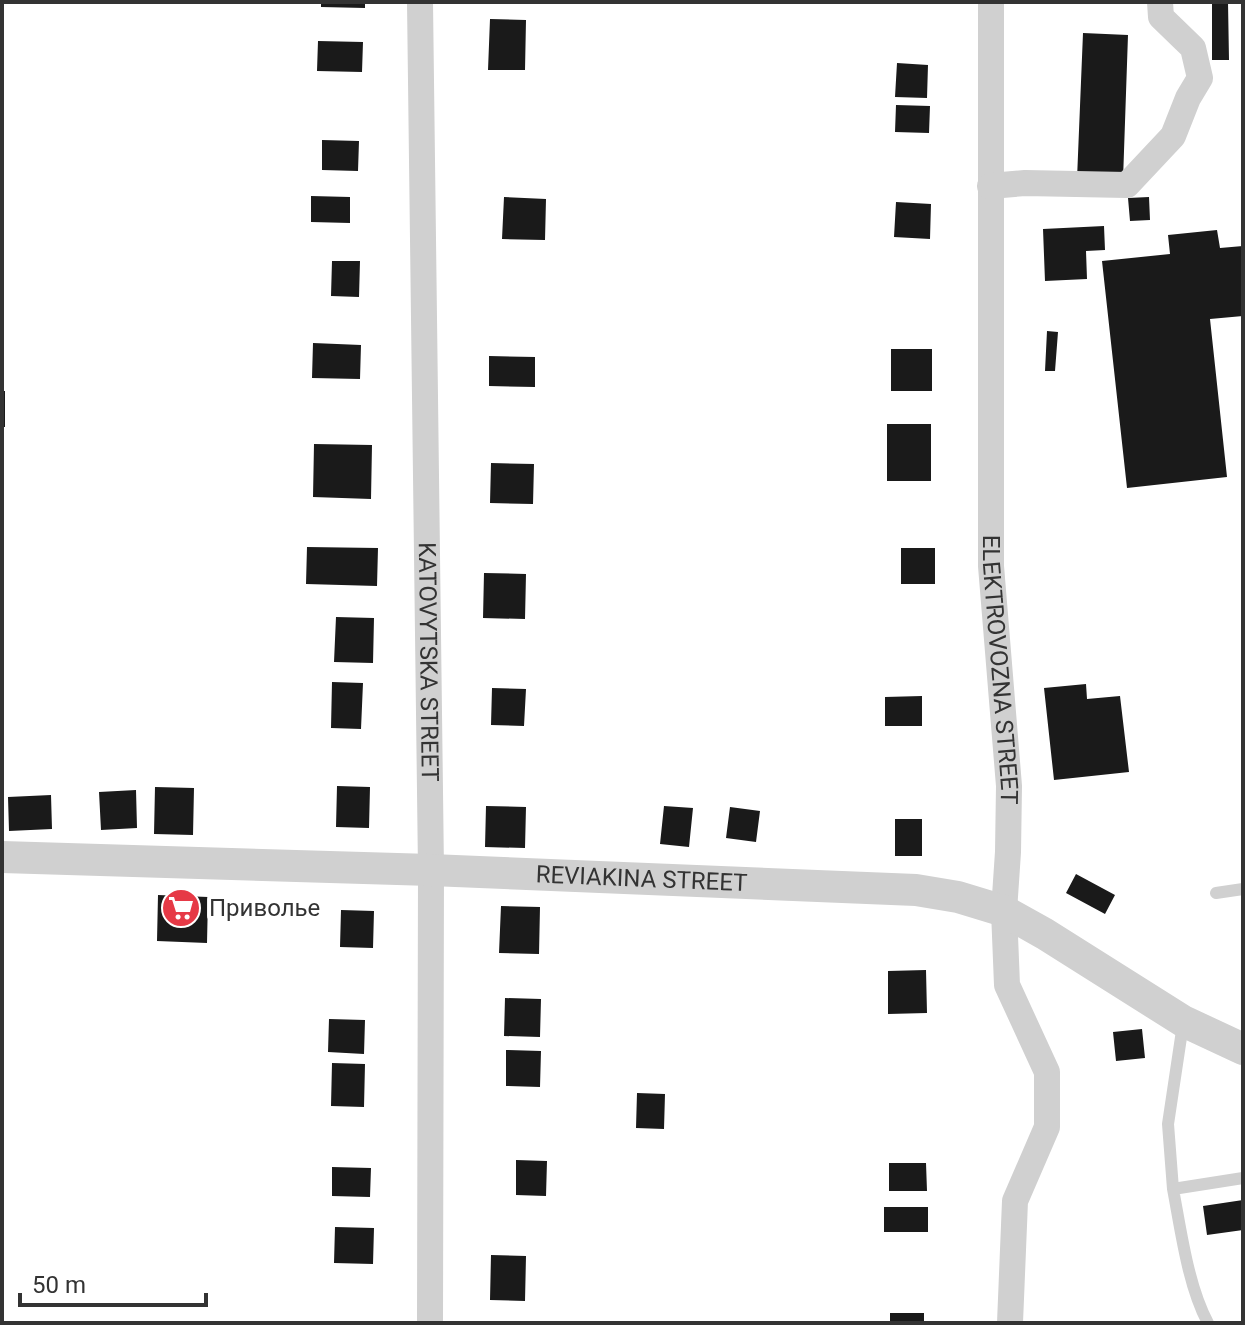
<svg xmlns="http://www.w3.org/2000/svg" width="1245" height="1325" font-family="Roboto,sans-serif">
<rect width="100%" height="100%" fill="#fff"/>
<path fill="#1a1a1a" d="M321 2H365V8L321 7Z
M1212 2H1228L1229 60H1212Z
M490 19 526 20 525 70H488Z
M1083 33 1128 35 1123 180 1077 179Z
M318 41 363 42 362 72 317 71Z
M897 63 928 65 927 98 895 97Z
M896 105 930 106 929 133 895 132Z
M322 140 359 141 358 171 322 170Z
M311 196 350 197V223L311 222Z
M504 197 546 199 545 240 502 239Z
M1149 197 1150 220 1130 221 1128 198Z
M896 202 931 204 930 239 894 237Z
M1104 226 1105 250 1086 251 1087 279 1045 281 1043 229Z
M1217 230 1220 248 1243 246V316L1210 319 1227 477 1127 488 1102 261 1170 254 1168 235Z
M332 261H360L359 297 331 296Z
M1047 331 1058 332 1055 371H1045Z
M313 343 361 345 360 379 312 378Z
M891 349H932V391H891Z
M489 356 535 357V387L489 386Z
M2 391H5V427H2Z
M887 424H931V481H887Z
M314 444 372 445 371 499 313 497Z
M491 463 534 464 533 504 490 503Z
M307 547 378 548 377 586 306 584Z
M901 548H935V584H901Z
M484 573 526 574 525 619 483 618Z
M336 617 374 618 373 663 334 662Z
M332 682 363 683 361 729 331 728Z
M1086 684 1087 699 1120 696 1129 772 1054 780 1044 688Z
M492 688 526 689 524 726 491 725Z
M922 696V726H885V697Z
M337 786 370 787 369 828 336 827Z
M155 787 194 788 193 835 154 834Z
M136 790 137 828 101 830 99 792Z
M51 795 52 829 9 831 8 797Z
M486 806 526 807 525 848 485 847Z
M664 806 693 808 689 847 660 844Z
M730 807 760 811 756 842 726 838Z
M895 819H922V856H895Z
M1076 874 1115 895 1105 914 1066 893Z
M158 895 208 897 207 943 157 941Z
M501 906 540 907 539 954 499 953Z
M341 910 374 911 373 948 340 947Z
M926 970 927 1013 888 1014V971Z
M505 998 541 999 540 1037 504 1036Z
M329 1019 365 1020 364 1054 328 1052Z
M1142 1029 1145 1058 1116 1061 1113 1032Z
M506 1050 541 1051 540 1087 506 1086Z
M332 1063 365 1064 364 1107 331 1106Z
M637 1093 665 1094 664 1129 636 1128Z
M516 1160 547 1161 546 1196 516 1195Z
M889 1163H926L927 1191H889Z
M332 1167 371 1168 370 1197 332 1196Z
M1243 1200V1230L1207 1235 1203 1206Z
M884 1207H928V1232H884Z
M335 1227 374 1228 373 1264 334 1263Z
M491 1255 526 1256 525 1301 490 1300Z
M890 1313H924V1323H890Z"/>
<g fill="none" stroke-linecap="round" stroke-linejoin="round">
<path stroke="#d0d0d0" stroke-width="12" d="M1216 893 1243 889
M1183 1024 1168 1124 1173 1189 1243 1178
M1173 1189C1181 1231 1188 1286 1208 1323"/>
<g stroke="#d0d0d0" stroke-width="26">
<path id="s1" d="M420 2 431 870 430 1323"/>
<path id="s2" d="M991 2V566L1009 786 1008 852 1004 911 1007 985 1047 1072V1127L1015 1201 1010 1323"/>
<path d="M990 186 1025 183 1127 185 1173 136 1188 98 1200 78 1193 48 1161 17 1160 2"/>
</g>
<path stroke="#d0d0d0" stroke-width="32" id="s3" d="M2 857 431 870 916 890 958 897 1004 911 1045 934 1183 1021 1243 1049"/>
</g>
<defs>
<g id="supermarket-disc" transform="scale(2)"><circle r="9.5" fill="#e63946" stroke="#fff"/><path d="M-6-5.5h2.5l.6 2H6L4.5 2H-2.5L-4.4-4H-6ZM-1.5 3.2a1.3 1.3 0 1 0 .1 0ZM3 3.2a1.3 1.3 0 1 0 .1 0Z" fill="#fff"/></g>
</defs>
<g fill-rule="evenodd">
<use href="#supermarket-disc" x="181" y="908"/>
</g>
<g text-anchor="middle" stroke-width="8" stroke-linejoin="round" paint-order="stroke">
<g font-size="24" fill="#333" stroke="#fff">
<text dy="8" stroke="none"><textPath href="#s1" startOffset="660">KATOVYTSKA STREET</textPath></text>
<text dy="8" stroke="none"><textPath href="#s2" startOffset="668">ELEKTROVOZNA STREET</textPath></text>
<text dy="8" stroke="none"><textPath href="#s3" startOffset="640">REVIAKINA STREET</textPath></text>
</g>
<g font-size="24" fill="#333" stroke="#fff" text-anchor="start">
<text x="209" y="916">Приволье</text>
</g>
</g>
<rect width="1245" height="1325" fill="none" stroke="#333333" stroke-width="8"/>
<path d="M20 1293v12h186v-12" fill="none" stroke="#333333" stroke-width="4"/>
<text x="32" y="1293" font-size="24" fill="#333333" stroke="#ffffff" stroke-width="6" paint-order="stroke">50 m</text>
</svg>
